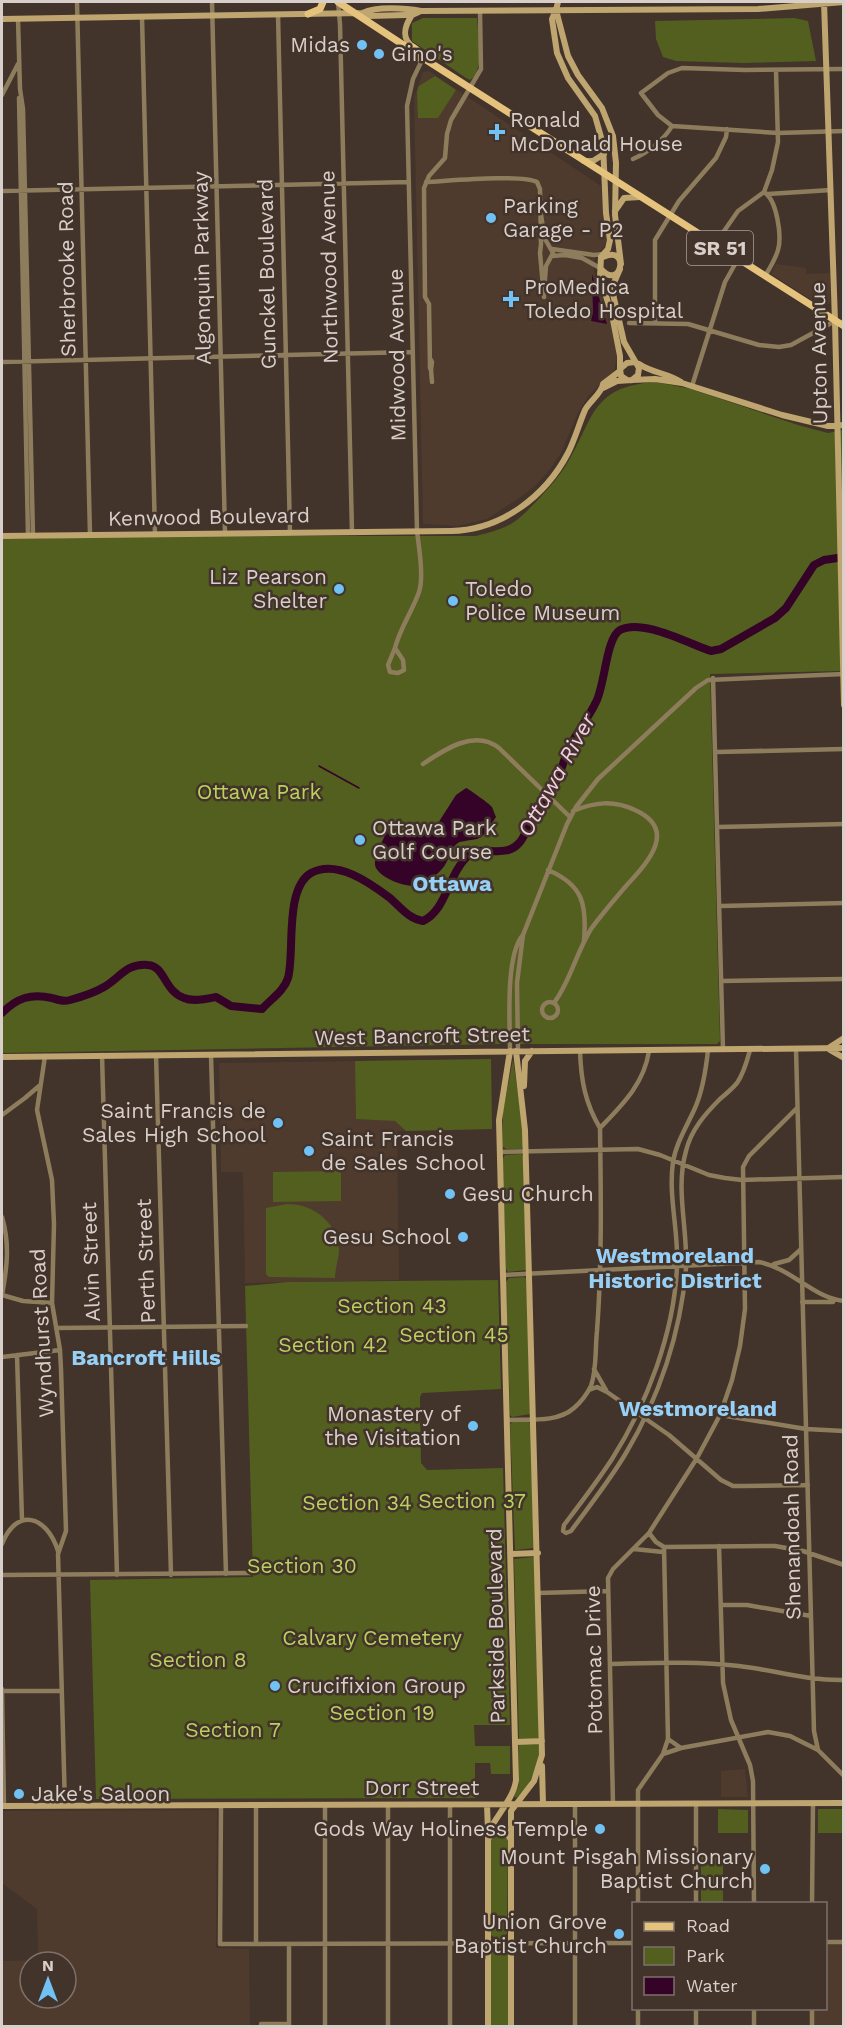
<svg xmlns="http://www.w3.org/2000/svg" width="845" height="2028" font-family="'Work Sans',sans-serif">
<rect width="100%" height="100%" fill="#42332b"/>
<path fill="#4f3a2e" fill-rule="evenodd" d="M429 71 601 186 607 240 603 249 595 253 594 272 608 312 617 356 614 371 589 395 578 413 561 453 551 468 536 485 522 496 487 519 457 526 423 524 414 98 423 72Z
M776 264 806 268V274L830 273V303L823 307 771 274Z
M491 1059 492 1129 397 1131 399 1280 245 1283 243 1172H221L219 1063Z
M745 1769 748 1797H721V1771Z
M217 1810 216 1948 249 1949 250 2026H2V1961L38 1960 37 1909 2 1883V1811ZM30 1962H66V1998H30Z
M826 1942H843V2026H812V2009L826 2008Z"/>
<path fill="#535f1e" d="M423 18H477C478 34 485 71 470 80L466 78 412 41V23Z
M794 18 808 21 816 61 744 63 676 61 663 57 656 39 655 21Z
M435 76 456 90 438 118H418L417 91 419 86Z
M656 382 691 389 798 425 828 433 843 430V671L710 674 720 1041 717 1044H503L2 1053V539L175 536H476C488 533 500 530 511 524 525 516 556 481 565 467 594 421 589 386 656 382Z
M491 1059 492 1129 406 1131 395 1121 356 1119 355 1061Z
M513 1059 523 1130V1147L521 1149H506L502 1146 503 1111Z
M521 1154 523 1156 526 1270 508 1272 506 1269 502 1160 505 1155Z
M341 1171V1201L273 1202V1172Z
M287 1204C314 1204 337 1222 339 1250 339 1259 335 1268 335 1278L269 1277 266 1274V1208Z
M524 1277 527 1279 530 1414 512 1417 510 1415 506 1282 509 1278Z
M498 1280 501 1389 422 1393 420 1397 421 1463 427 1470 503 1468 510 1725H474L475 1746H510V1774H491L490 1763H475V1798L96 1799 90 1580 253 1577 245 1286 288 1282Z
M528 1421 531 1425 534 1548 515 1550 510 1424 513 1422Z
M532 1557 535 1558 539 1738 519 1740 514 1559Z
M538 1743C543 1762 530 1786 516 1798L514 1796 519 1785V1744Z
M718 1809 748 1810V1833H718Z
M818 1809H843V1833H818Z
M503 1833 508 1840 507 1933 502 1940H498L491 1935V1840L494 1834Z
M701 1857H723V1903H701Z
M500 1946 505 1949 508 1954V2026H491L490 1955 495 1947Z"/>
<path fill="#350328" d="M592 274 607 324 591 321 593 312Z
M466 788C469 789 491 805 492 807 493 809 495 815 496 817 494 821 490 824 488 828 483 836 482 839 471 840 467 841 461 841 458 843 451 847 450 857 446 863 441 873 429 881 418 885 407 889 377 877 375 865 374 859 384 835 388 831 397 825 410 835 420 834 424 834 429 832 433 831L456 795Z"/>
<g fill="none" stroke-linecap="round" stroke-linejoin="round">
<path stroke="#350328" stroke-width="1.5" d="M319 766 359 788"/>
<path stroke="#350328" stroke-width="8" d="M2 1013C17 998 31 993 52 998 58 1000 63 1002 70 1000 81 997 94 993 104 987 120 978 126 963 148 965 165 966 164 991 184 998 193 1002 206 999 216 997L231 1006 262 1009C271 999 284 991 288 978 295 953 284 889 311 873 337 859 370 883 390 898 400 907 409 919 423 921 447 910 448 873 469 855 482 844 506 860 520 842 525 836 528 826 532 818 538 807 546 798 553 788 560 776 563 762 568 750 576 733 588 719 596 702 605 685 606 638 620 630 642 618 689 644 711 651L721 649 775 618 786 608 814 565 824 560 844 557"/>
<path stroke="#8e7d5c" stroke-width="4.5" d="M77 2 90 535
M212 2 225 533
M338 2 340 24 352 532
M278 14 290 533
M142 17 155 534
M18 19 20 89 23 109 33 536
M844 69 745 70 682 68 668 73 641 93 658 115 672 126 778 133 844 131
M2 95 18 64
M19 98 28 536
M633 159C647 153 664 140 672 126
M426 182C448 181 522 174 537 182L540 189 541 244 540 253 544 297
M2 191 409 182
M764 192C777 200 782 236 778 250 775 260 770 268 765 276
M768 194 831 190
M541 215 545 239 553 253 546 266 544 291
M715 244 738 211 764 192 772 170 778 142 776 70
M552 249 594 255 603 254
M552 256 565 255 582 258 600 268
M629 323 688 324 759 345 779 347 791 345 835 321
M655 323V240L679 201 716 158 726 137 727 129
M431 360 432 362 431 370 430 368 429 304 425 297 424 188 429 176 445 158 447 134 451 120 481 69 480 11
M2 362 413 352
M431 370 432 382
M692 386 725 282 738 259
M395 648C400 628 412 612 419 592 424 577 419 548 417 531L407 106 413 79 423 58
M395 648 403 660 404 670 398 673 390 672 388 665Z
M713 678 723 1050
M716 752 844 749
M423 764C445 749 475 729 499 748L570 817
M718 827 844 824
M548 870C583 885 587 904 584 941
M720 906 844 903
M722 981 844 979
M542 1010a8 8 0 1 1 16 0a8 8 0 1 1-16 0Z
M554 1003C571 980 576 953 591 929 602 914 614 900 626 886 647 863 679 830 635 810 613 800 595 802 573 811
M796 1049 814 1731 818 1750 844 1776
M708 1050C706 1069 703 1090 695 1108 687 1126 676 1143 673 1162 668 1197 679 1232 677 1267 674 1333 647 1404 612 1459 597 1482 580 1504 564 1525L563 1531 566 1533 571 1531C590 1505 610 1480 626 1453 659 1398 681 1332 686 1268 688 1229 675 1189 686 1151 691 1130 705 1114 720 1099 726 1094 732 1089 737 1083 744 1073 747 1061 750 1050
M510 1051C510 1024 505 955 523 935L567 824 576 807 598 779 696 688 708 680 844 674
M518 1051 517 983 523 935
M580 1051C581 1080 585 1103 600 1128
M102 1055 117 1575
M156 1055 171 1575
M211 1055 226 1574
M45 1056 37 1110 52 1180 54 1224 52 1303 60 1350 61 1369 66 1531 58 1554 65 1806
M2 1115 25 1098 39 1086
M500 1152 638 1149 660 1155 709 1175 725 1178 742 1180 844 1177
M2 1217C10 1244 7 1268 2 1295
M774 1264 789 1260 800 1250
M503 1275 759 1262C793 1269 813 1298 844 1301
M2 1295 23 1301 52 1303
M802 1302H833
M56 1328 246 1326
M17 1355 22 1520
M2 1357 60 1350
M594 1369 606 1390
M589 1390 597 1387 607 1392 669 1435 721 1480 733 1486H744L808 1485
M720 1415 806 1429 844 1431
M508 1420C529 1419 557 1423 574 1408 581 1402 587 1394 591 1386 597 1369 595 1349 597 1331 602 1263 601 1196 600 1128 622 1105 644 1084 649 1051
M649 1533 656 1542 664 1547 775 1546 803 1551 844 1565
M2 1544C17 1506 47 1516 58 1551
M719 1546 723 1683 731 1720 750 1765 753 1781 754 1904
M634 1549 663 1552
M2 1575 251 1573
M538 1593 608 1591
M721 1605H747L811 1616
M610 1664C653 1663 696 1661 739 1666 774 1670 808 1681 844 1680
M2 1689 4 1806
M2 1691H62
M668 1739 681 1748
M663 1754 681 1748 768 1732 790 1736 818 1750
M613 1804 608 1578 613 1569 649 1533 697 1458 720 1415 732 1380 740 1346 745 1309 743 1167 749 1156 797 1108
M696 1804V1904
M325 1805V2026
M388 1805V2026
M450 1805V2026
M221 1806 220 1944 634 1943
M256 1806V1944
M638 1904V1790L663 1754 668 1739 664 1547
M812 1904 813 1803
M826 1942H844
M289 1944V2026
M638 2008V2026
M261 2026V2024H289
M575 2026V1804
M696 2026V2008
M754 2026V2008
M812 2026V2008"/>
<path stroke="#bfa56f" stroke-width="6" d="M558 2 556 10 552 19 557 53 568 78 595 116 603 144 606 213 610 240 608 249 601 257 600 277 612 315 620 356V369
M824 2 835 321 844 705
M556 10 568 56 578 75 602 108 613 136 616 163 615 215 621 264
M363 13 369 16 406 15H412L421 11
M412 15C404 27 401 38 413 47
M2 19 363 13C376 6 406 8 421 11L758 9 844 2
M584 161H593L604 154
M615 211 624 198 640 197
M601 269C621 292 631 244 603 257
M620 269 613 285V294L624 342 639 368 638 375 632 380
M639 364C652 373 668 373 681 382
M627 380 621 376 620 369 627 363 635 362
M603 388 617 381 632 380 655 379 682 383 782 415 828 426 844 425
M2 536 451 531C501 530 545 497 568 453 575 439 579 424 585 410 590 401 602 393 603 384L620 371
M830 1047 844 1038
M830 1050 844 1058
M2 1057 844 1048
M524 1086 525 1061 532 1051
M511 1554 538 1553
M516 1742 542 1741
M542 1766 543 1804
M487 1805 488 1831
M2 1806 844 1803
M489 1838 493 1833C501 1829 507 1832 511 1840
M488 2026V1833C496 1816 514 1798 516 1780L499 1120 510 1051
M511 2026V1811L534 1781 542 1755 525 1130 516 1051"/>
<path stroke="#e5c37d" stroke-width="7" d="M338 2 408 48 413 47 420 52 423 58
M308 14 320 9 323 2
M408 48 409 53 417 58H423L844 326"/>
</g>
<g fill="#71c1f5" stroke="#42332b" stroke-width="2">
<circle cx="362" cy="45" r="6"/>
<circle cx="379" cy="54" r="6"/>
<path d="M494 123h6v6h6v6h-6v6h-6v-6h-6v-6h6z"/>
<circle cx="491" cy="218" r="6"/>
<path d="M508 290h6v6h6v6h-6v6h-6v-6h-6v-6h6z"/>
<circle cx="339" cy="589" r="6"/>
<circle cx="453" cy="601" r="6"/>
<circle cx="360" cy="840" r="6"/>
<circle cx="278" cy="1123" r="6"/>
<circle cx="309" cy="1151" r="6"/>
<circle cx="450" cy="1194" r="6"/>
<circle cx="463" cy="1237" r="6"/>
<circle cx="473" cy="1426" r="6"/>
<circle cx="275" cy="1686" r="6"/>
<circle cx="19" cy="1794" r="6"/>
<circle cx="600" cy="1829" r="6"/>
<circle cx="765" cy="1869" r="6"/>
<circle cx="619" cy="1934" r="6"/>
</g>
<g text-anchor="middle" stroke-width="5" stroke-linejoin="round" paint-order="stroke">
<rect fill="#42332b" stroke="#aca09a" stroke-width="1.5" x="687" y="231" width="66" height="34" rx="4.5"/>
<g font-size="20" font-weight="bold" fill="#d9cfca">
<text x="720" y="255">SR 51</text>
</g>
<g font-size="21" fill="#d9cfca" stroke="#42332b" text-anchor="start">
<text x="350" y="52" text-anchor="end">Midas</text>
<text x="391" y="61">Gino's</text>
<text x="510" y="127">Ronald<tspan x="510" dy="24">McDonald House</tspan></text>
<text x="503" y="213">Parking<tspan x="503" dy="24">Garage - P2</tspan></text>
<text x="524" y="294">ProMedica<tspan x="524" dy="24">Toledo Hospital</tspan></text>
<text x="327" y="584" text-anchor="end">Liz Pearson<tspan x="327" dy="24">Shelter</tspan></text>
<text x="465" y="596">Toledo<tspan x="465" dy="24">Police Museum</tspan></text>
<text x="372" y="835">Ottawa Park<tspan x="372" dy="24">Golf Course</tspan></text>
<text x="266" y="1118" text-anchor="end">Saint Francis de<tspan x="266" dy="24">Sales High School</tspan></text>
<text x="321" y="1146">Saint Francis<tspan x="321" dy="24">de Sales School</tspan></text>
<text x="462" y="1201">Gesu Church</text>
<text x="451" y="1244" text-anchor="end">Gesu School</text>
<text x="461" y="1421" text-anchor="end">Monastery of<tspan x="461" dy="24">the Visitation</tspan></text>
<text x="287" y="1693">Crucifixion Group</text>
<text x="31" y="1801">Jake's Saloon</text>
<text x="588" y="1836" text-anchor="end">Gods Way Holiness Temple</text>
<text x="753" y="1864" text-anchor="end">Mount Pisgah Missionary<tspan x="753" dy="24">Baptist Church</tspan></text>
<text x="607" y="1929" text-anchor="end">Union Grove<tspan x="607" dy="24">Baptist Church</tspan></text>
</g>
<g font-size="21" fill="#d9cfca" stroke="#42332b">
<text transform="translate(329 267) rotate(-91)" y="7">Northwood Avenue</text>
<text transform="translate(202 268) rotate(-91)" y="7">Algonquin Parkway</text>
<text transform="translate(67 269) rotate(-91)" y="7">Sherbrooke Road</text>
<text transform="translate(267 274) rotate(-91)" y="7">Gunckel Boulevard</text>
<text transform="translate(819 353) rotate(-91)" y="7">Upton Avenue</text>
<text transform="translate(397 355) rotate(-91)" y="7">Midwood Avenue</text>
<text transform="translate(209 517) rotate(-1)" y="7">Kenwood Boulevard</text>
<text transform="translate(422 1036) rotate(-1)" y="7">West Bancroft Street</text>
<text transform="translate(146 1261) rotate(-92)" y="7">Perth Street</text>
<text transform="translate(91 1262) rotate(-92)" y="7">Alvin Street</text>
<text transform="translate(42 1333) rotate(-93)" y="7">Wyndhurst Road</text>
<text transform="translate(792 1527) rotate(-91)" y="7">Shenandoah Road</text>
<text transform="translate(496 1626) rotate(-91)" y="7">Parkside Boulevard</text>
<text transform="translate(594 1660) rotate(-91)" y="7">Potomac Drive</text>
<text x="422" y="1795">Dorr Street</text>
</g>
<g font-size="21" fill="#bad15d" stroke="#42332b">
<text x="259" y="799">Ottawa Park</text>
<text x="392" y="1313">Section 43</text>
<text x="454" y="1342">Section 45</text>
<text x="333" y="1352">Section 42</text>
<text x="472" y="1508">Section 37</text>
<text x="357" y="1510">Section 34</text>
<text x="302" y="1573">Section 30</text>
<text x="372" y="1645">Calvary Cemetery</text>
<text x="198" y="1667">Section 8</text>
<text x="382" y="1720">Section 19</text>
<text x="233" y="1737">Section 7</text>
</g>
<g font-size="22" font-style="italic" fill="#f7cde6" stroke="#42332b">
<text transform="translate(556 775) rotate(-61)" y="8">Ottawa River</text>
</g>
<g font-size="22" font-weight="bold" fill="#97d0f7" stroke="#42332b">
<text x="452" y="891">Ottawa</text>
<text x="675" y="1263">Westmoreland<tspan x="675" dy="25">Historic District</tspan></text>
<text x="146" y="1365">Bancroft Hills</text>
<text x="698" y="1416">Westmoreland</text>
</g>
</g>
<rect width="845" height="2028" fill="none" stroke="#d9cfca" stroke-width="6"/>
<rect x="632" y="1902" width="195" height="108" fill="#42332b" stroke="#7e716b" stroke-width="1.5"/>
<rect x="644" y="1922" width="30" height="9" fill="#e5c37d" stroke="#7e716b" stroke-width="1.5"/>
<text x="686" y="1932" font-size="18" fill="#d9cfca">Road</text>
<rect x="644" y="1947" width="30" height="18" fill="#535f1e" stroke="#7e716b" stroke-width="1.5"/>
<text x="686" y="1962" font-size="18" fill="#d9cfca">Park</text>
<rect x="644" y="1977" width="30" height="18" fill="#350328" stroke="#7e716b" stroke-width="1.5"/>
<text x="686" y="1992" font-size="18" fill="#d9cfca">Water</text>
<g transform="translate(48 1980)"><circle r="28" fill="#42332b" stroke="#7e716b" stroke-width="1.5"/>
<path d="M0-4.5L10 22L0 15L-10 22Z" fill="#71c1f5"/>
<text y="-9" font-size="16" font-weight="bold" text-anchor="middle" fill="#d9cfca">N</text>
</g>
</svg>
